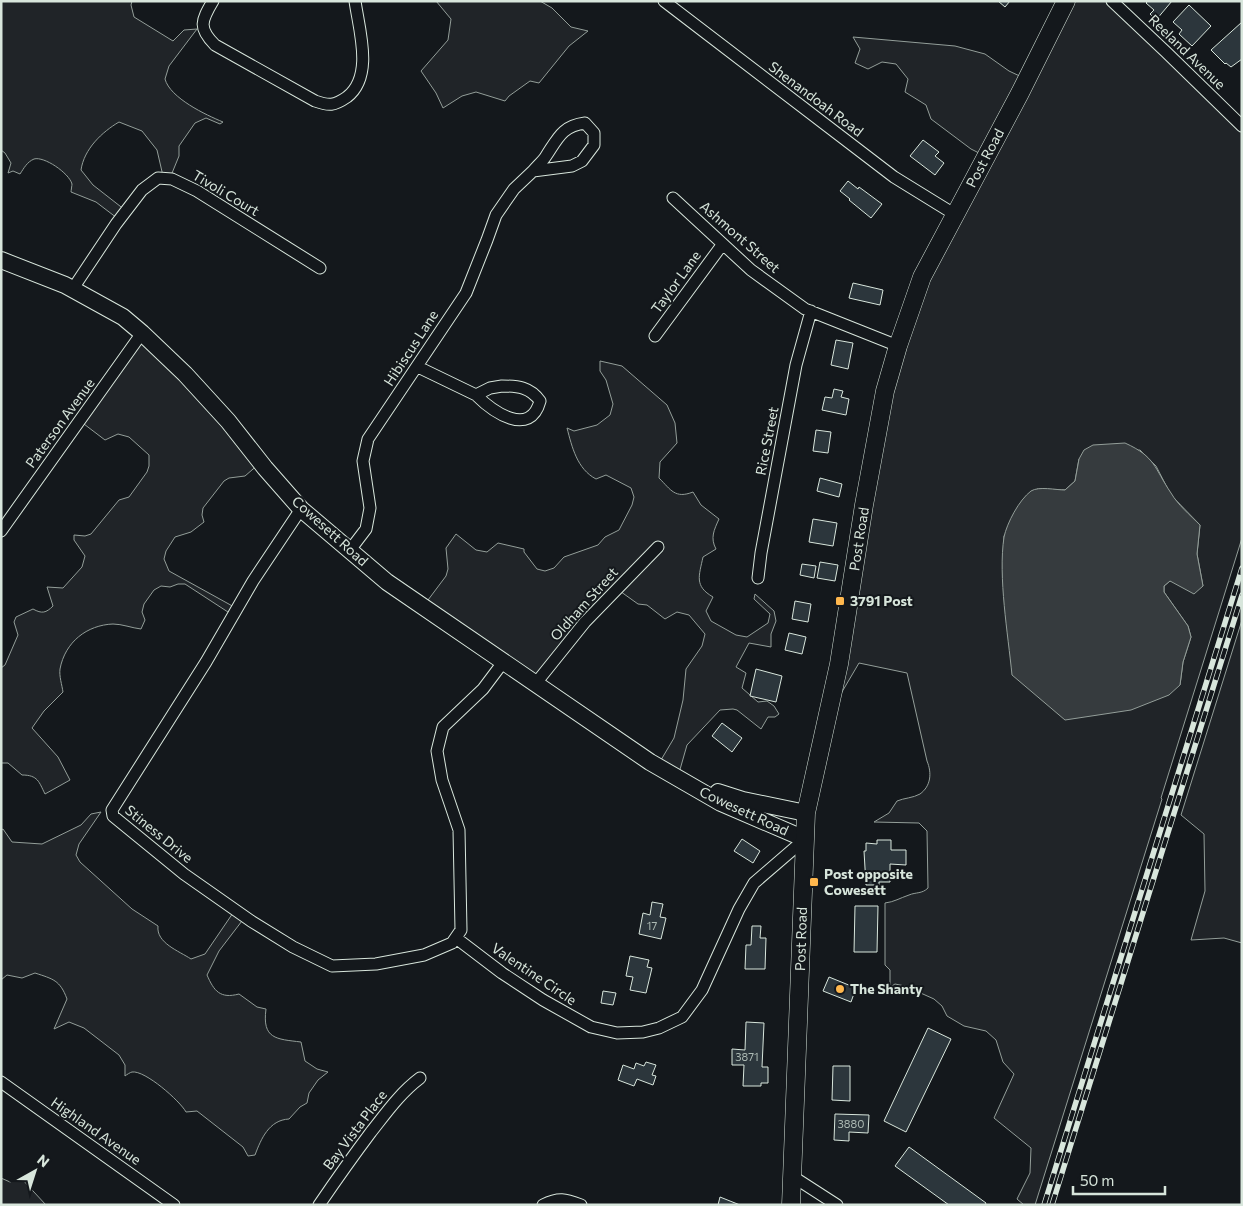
<svg xmlns="http://www.w3.org/2000/svg" width="1243" height="1206" font-family="Commissioner,sans-serif">
<rect width="100%" height="100%" fill="#14181c"/>
<path fill="#202428" stroke="#939e99" fill-rule="evenodd" d="M1 1H132L131 5 134 17 173 41 184 30 197 29 169 66 165 79C170 98 206 115 223 122L220 124 206 118 195 123 179 146V156L170 178 163 176 157 150 142 131 119 122C102 132 84 149 81 170L93 185 125 210 117 218 96 202 71 192C71 191 72 185 72 184 69 173 44 156 34 159 27 162 24 168 20 174L13 171 8 173 11 163 5 153 1 150Z
M436 1H540L552 8 571 27 588 31 569 46 539 83 530 81 509 96 505 101 476 92 462 96 443 108 436 93 421 71 448 40 451 19Z
M1066 1H1113L1242 123V538L1161 798 1162 799 1035 1205H1024L1017 1199 1030 1173 1031 1148 994 1118 1014 1074 1003 1062 996 1040 986 1031 964 1026 947 1016 942 1006 934 999 905 986 895 984 890 987V970L885 965V903C894 902 900 898 909 895 916 892 922 894 928 888L927 831 919 823 874 822 889 813 897 801C904 798 913 798 920 794 931 786 932 773 927 761L907 673 859 663 829 714 889 381 940 240 985 156 971 149 931 119 926 105 905 92 908 79 896 64 882 62 868 69 855 63 860 49 853 37 955 46 985 54 1009 71 1026 79ZM1140 450 1156 466 1171 495 1200 525 1197 554 1203 586 1170 581 1164 586V592L1188 626 1191 637 1183 662 1180 685 1013 675 1003 577 1004 536 1037 489 1065 490 1075 481 1079 459Z
M142 334 260 463 245 476 229 478 224 481 203 508 202 515 204 522 191 532 175 537 166 551 164 559 169 571 236 608 231 614 185 584H178L170 587 161 586 154 590 144 604 142 612 145 620 141 629C132 628 122 624 113 624 87 625 65 642 60 669 59 676 62 685 63 692L44 711 32 728 58 757 70 780 45 794C39 782 38 775 22 775L8 763H1V668L5 665 18 635 14 622 16 617 33 609C42 614 46 613 53 606L47 587 63 588 82 567 85 556 74 540V535L85 536 91 534 119 500 129 497 147 472 149 466V455L129 437 118 434 105 440 80 421Z
M600 361 622 366 667 405 675 423 677 443 660 462 659 478C671 490 675 499 693 492L701 505 719 519C714 530 710 538 716 549L703 557C699 576 694 586 713 597L706 611 711 621 736 635 747 637 768 623 770 614 754 599 755 594 774 611 776 621 771 634V647L749 643 736 667 746 673 742 688 758 702 767 701 774 706 779 714 775 717H768L761 729 737 710 733 709 720 710 687 745 679 773 658 765 674 738 683 700 686 669 702 646 705 634 689 615 677 612 665 619 647 605 638 604 617 589 536 679 425 604 446 576 448 569 446 548 456 534 476 550 487 552 498 543 524 549V552L537 569 545 571 554 568 564 557 598 545 605 537 619 530 632 505 634 497 631 488 606 475 596 479C577 469 572 447 567 428L574 431 597 425 610 415 613 404 606 380 600 371Z
M1242 620V943L1224 938 1191 940 1205 891 1204 834 1181 815Z
M101 812 79 844 76 855 80 862 132 909 158 926C156 943 179 951 191 959L205 954 235 910 245 917 219 951 207 975C214 991 220 999 239 994L257 1007 266 1009C262 1039 276 1039 301 1042L305 1061 317 1069 328 1072 318 1080 309 1093 307 1103 300 1107 289 1119C269 1120 261 1139 255 1155L248 1156 243 1147 197 1111 186 1112C180 1101 145 1070 132 1072 131 1072 126 1075 125 1076V1065L119 1055 84 1028 69 1022 54 1029 67 999C60 980 53 979 35 973L22 978 7 975 1 980V830L3 829 12 842 42 844 81 825 91 814Z
M1 1178 10 1182 21 1178 46 1205H1Z"/>
<path fill="#363b3e" stroke="#939e99" d="M1125 443C1156 457 1154 468 1171 493 1178 505 1190 515 1200 525L1197 554 1203 586 1194 594 1170 581 1164 586V592L1188 626 1191 637 1183 662 1180 685 1169 695 1131 710 1065 720 1012 675C1008 634 998 577 1004 537 1007 523 1019 500 1031 491 1039 486 1056 490 1065 490L1075 481 1079 459 1084 450 1093 445Z"/>
<path fill="#2c363c" stroke="#d8e6dc" d="M998 1H1010L1005 7Z
M1148 1H1172L1156 20 1150 14 1154 10 1146 3Z
M1189 5 1211 26 1192 46 1179 34 1182 30 1173 22Z
M1242 22V59L1231 67 1226 63 1225 64 1211 50Z
M923 140 939 152 935 156 944 163 935 175 910 156Z
M848 181 858 189 859 187 882 204 871 218 849 200 850 199 840 191Z
M853 283 883 290 880 305 849 298Z
M836 340 853 343 848 369 831 365Z
M834 389 843 391 841 397 849 399 846 415 822 410 825 397 832 398Z
M816 430 831 432 828 453 813 451Z
M820 478 842 484 839 497 817 491Z
M813 519 837 523 833 546 809 542Z
M820 562 838 565 835 581 817 578Z
M802 564 816 566 814 578 800 575Z
M795 601 811 604 808 622 792 619Z
M789 633 806 637 802 654 785 650Z
M756 669 782 676 776 702 750 696Z
M722 723 742 738 732 752 712 736Z
M742 839 760 851 753 863 734 851Z
M877 840H891V850H906V865L890 864V882H879V885H866L864 851H866V843L877 844Z
M652 902 663 904 660 917 666 918 661 939 639 934 643 913 650 915Z
M855 906H878L877 952H854Z
M752 926H761L760 938H766L765 969H745L746 945H751Z
M630 956 649 960 647 967 652 968 646 993 630 990 633 977 626 976Z
M829 977 856 988 851 1002 823 991Z
M603 991 616 993 613 1005 601 1003Z
M746 1022 764 1023 762 1067H768V1083H761V1086H743L744 1065H732V1049L745 1050Z
M928 1028 951 1039 906 1132 884 1121Z
M646 1062 656 1065 652 1075 656 1076 653 1085 637 1079 634 1086 618 1080 623 1065 634 1069 636 1063 644 1066Z
M833 1066H850V1101L832 1100Z
M835 1114 869 1115 868 1133 849 1132V1141L834 1140Z
M909 1147 986 1203 985 1205H949L895 1166Z
M720 1197 740 1205H718Z"/>
<g fill="none" stroke-linecap="round" stroke-linejoin="round">
<g stroke="#d8e6dc" stroke-width="13">
<path id="minor" d="M213 1C201 21 198 28 215 45L315 101C329 106 334 106 347 97 374 76 359 30 355 1
M664 1 894 177 954 214
M1112 1 1166 52 1242 126
M585 123 594 133V145L582 161 572 166 533 171C537 166 543 161 546 156 558 138 562 126 585 123Z
M673 198 751 270 805 309 898 346
M72 290 116 224 142 190 158 178 172 179 197 191 320 268
M655 336 722 245
M418 367 476 395
M502 386C518 386 530 387 540 401 530 438 493 412 476 395L490 388Z
M301 509 253 581 206 662 112 810 113 816 184 874 251 921 293 947 332 966 376 964 424 955 452 943 461 930 459 830 442 780 437 751 443 727 483 689 504 661
M1 531 142 333
M350 550 366 529 370 508 363 461 368 439 466 293 487 240 496 215 514 189 533 171
M758 578 761 553 796 365 811 311
M536 683 585 622 658 547
M456 938 502 973 543 1000 591 1027 617 1033 643 1032 659 1028 682 1017 702 990 739 909 754 883 805 839
M1 1082 174 1205
M792 1176 837 1205
M319 1205C336 1180 353 1156 371 1132 386 1113 400 1093 420 1078
M543 1205C559 1197 565 1199 581 1205"/>
</g>
<g stroke="#d8e6dc" stroke-width="18">
<path id="secondary" d="M1 260 65 285 123 317 142 333 185 374 228 421 265 468 301 509 387 582 650 762 721 803 805 839
M718 792 743 800 806 813"/>
</g>
<g stroke="#d8e6dc" stroke-width="19">
<path id="primary" d="M791 1205 806 813 839 664 864 505 885 391 898 346 922 277 1020 93 1066 1"/>
</g>
<use href="#minor" stroke="#14181c" stroke-width="11"/>
<use href="#secondary" stroke="#14181c" stroke-width="16"/>
<use href="#primary" stroke="#14181c" stroke-width="18"/>
<g stroke="#d8e6dc" stroke-width="5.5">
<path id="rail" d="M1044 1205 1242 568
M1052 1205 1242 595"/>
</g>
<use href="#rail" stroke="#14181c" stroke-width="4" stroke-dasharray="11" stroke-linecap="butt"/>
</g>
<g fill="#ffb74d" stroke="#14181c" stroke-width="2">
<rect x="835" y="596" width="10" height="10" rx="2.5"/>
<rect x="809" y="877" width="10" height="10" rx="2.5"/>
<circle cx="840" cy="989" r="5"/>
</g>
<g text-anchor="middle" stroke-width="4" stroke-linejoin="round" paint-order="stroke">
<g font-size="11" fill="#adbab4">
<text x="652" y="930">17</text>
<text x="747" y="1061">3871</text>
<text x="851" y="1128">3880</text>
</g>
<g font-size="14" fill="#d8e6dc" stroke="#14181c">
<text transform="translate(1187 52) rotate(44)" y="5">Reeland Avenue</text>
<text transform="translate(816 99) rotate(37)" y="5">Shenandoah Road</text>
<text transform="translate(985 158) rotate(-62)" y="5">Post Road</text>
<text transform="translate(226 193) rotate(31)" y="5">Tivoli Court</text>
<text transform="translate(740 237) rotate(41)" y="5">Ashmont Street</text>
<text transform="translate(676 282) rotate(-54)" y="5">Taylor Lane</text>
<text transform="translate(411 348) rotate(-57)" y="5">Hibiscus Lane</text>
<text transform="translate(60 423) rotate(-54)" y="5">Paterson Avenue</text>
<text transform="translate(767 441) rotate(-79)" y="5">Rice Street</text>
<text transform="translate(330 531) rotate(42)" y="5">Cowesett Road</text>
<text transform="translate(859 539) rotate(-81)" y="5">Post Road</text>
<text transform="translate(584 604) rotate(-48)" y="5">Oldham Street</text>
<text transform="translate(744 811) rotate(25)" y="5">Cowesett Road</text>
<text transform="translate(159 834) rotate(39)" y="5">Stiness Drive</text>
<text transform="translate(801 939) rotate(-88)" y="5">Post Road</text>
<text transform="translate(534 974) rotate(34)" y="5">Valentine Circle</text>
<text transform="translate(355 1130) rotate(-53)" y="5">Bay Vista Place</text>
<text transform="translate(96 1131) rotate(35)" y="5">Highland Avenue</text>
</g>
<g font-size="14" font-weight="bold" fill="#d8e6dc" stroke="#14181c" text-anchor="start">
<text x="850" y="606">3791 Post</text>
<text x="824" y="879">Post opposite<tspan x="824" dy="16">Cowesett</tspan></text>
<text x="850" y="994">The Shanty</text>
</g>
</g>
<rect width="1243" height="1206" fill="none" stroke="#d8e6dc" stroke-width="5"/>
<g transform="translate(35 1171) rotate(39)" stroke="#14181c" stroke-width="4" paint-order="stroke">
<path d="M0-4L9 19L0 12L-9 19Z" fill="#d8e6dc"/>
<text y="-8" font-size="14" font-weight="bold" text-anchor="middle" fill="#d8e6dc">N</text>
</g>
<path d="M1073 1186v8h92v-8" fill="none" stroke="#d8e6dc" stroke-width="2.5"/>
<text x="1080" y="1186" font-size="15" fill="#d8e6dc" stroke="#14181c" stroke-width="4" paint-order="stroke">50 m</text>
</svg>
